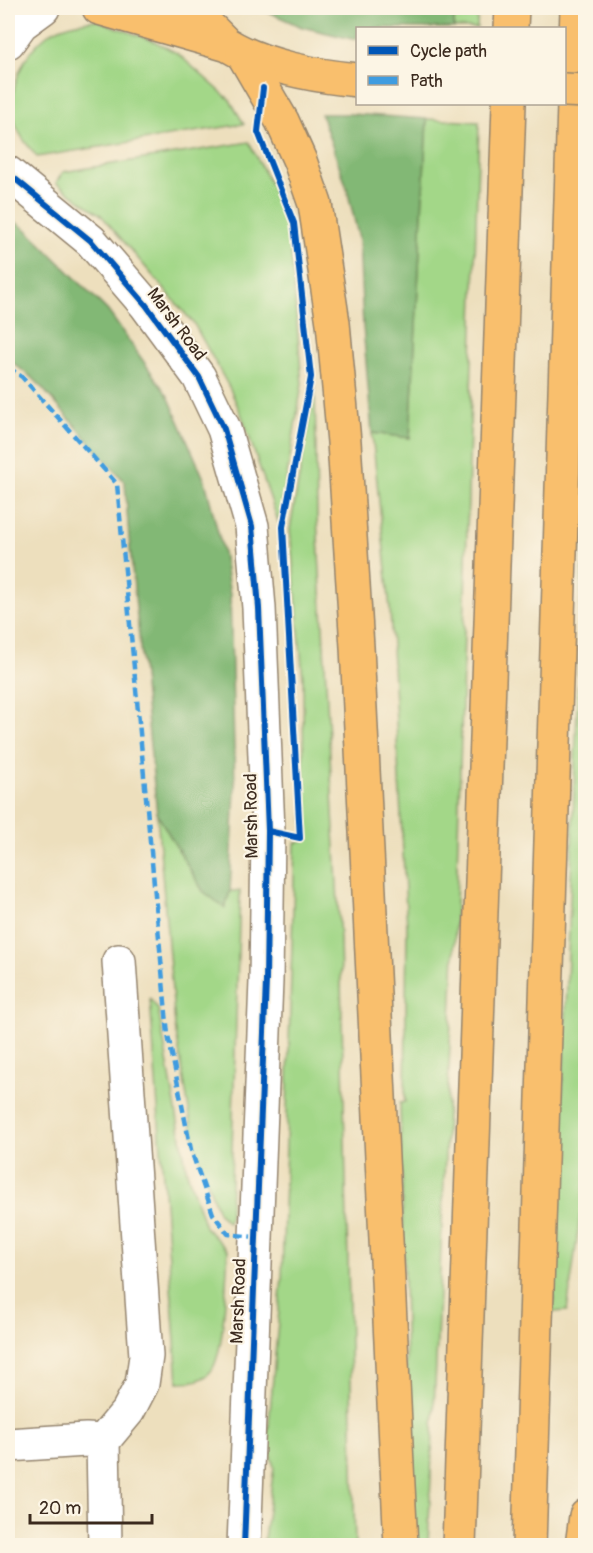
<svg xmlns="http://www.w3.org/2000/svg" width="593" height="1553" font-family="Pangolin,sans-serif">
<rect width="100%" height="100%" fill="#fcf5e5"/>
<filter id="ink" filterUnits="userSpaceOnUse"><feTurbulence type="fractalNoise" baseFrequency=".0167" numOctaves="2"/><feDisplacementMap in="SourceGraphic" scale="12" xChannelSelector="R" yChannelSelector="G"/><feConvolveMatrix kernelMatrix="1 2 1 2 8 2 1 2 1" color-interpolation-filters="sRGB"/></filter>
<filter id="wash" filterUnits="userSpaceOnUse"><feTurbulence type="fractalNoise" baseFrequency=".008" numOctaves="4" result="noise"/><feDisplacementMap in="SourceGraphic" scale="24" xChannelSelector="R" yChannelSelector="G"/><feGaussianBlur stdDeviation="1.35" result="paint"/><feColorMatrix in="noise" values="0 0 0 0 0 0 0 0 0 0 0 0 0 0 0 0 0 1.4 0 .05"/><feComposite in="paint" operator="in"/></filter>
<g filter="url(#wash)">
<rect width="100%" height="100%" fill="#eddfbd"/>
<path fill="#a3d788" stroke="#6f8053" stroke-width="1.5" d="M454 8H478L477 28H454Z
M96 20 154 41 177 53 230 100 244 124 37 157C28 146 17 133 14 118 9 87 22 54 47 35 60 25 80 22 96 20Z
M427 119 479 122 456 906 428 1545H410L400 1103 405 1102 407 928 390 609 372 433 410 438Z
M249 142 285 213 291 252 302 384 279 524 242 416 230 389 194 324 101 215 56 183 63 172Z
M315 386 317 517 340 940 355 1545 263 1546 274 1467 267 1445 282 1277 295 843 304 841 303 678 290 529Z
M585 488 586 1175 567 1311 553 1312 566 1011Z
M157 814 203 891 225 907 230 891H240L230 1214 228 1223 218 1212 195 1146 175 1026Z
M150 999 158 1009 187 1172 205 1227 228 1251C226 1276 225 1354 211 1371 202 1382 192 1382 178 1382Z"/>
<path fill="#82b874" stroke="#5e7149" stroke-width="1.5" d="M259 8H454V28H358L357 39H352L302 27Z
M321 114H350L427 119 410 438 372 433 363 326 359 239 346 185Z
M8 217 27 230 108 311 168 396 205 481 223 552 230 595 235 787 230 891 225 908 203 891 157 814 129 538 125 482 36 381 8 359Z"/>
</g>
<g filter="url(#ink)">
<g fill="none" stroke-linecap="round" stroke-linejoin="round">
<g stroke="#94846e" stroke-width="36">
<path id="minor" d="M8 42 21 24 43 8
M8 173 91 241 146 305 199 377 224 429 252 526 259 608 268 831 266 981 244 1546
M103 1441 128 1411 142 1384 146 1356 119 961
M8 1445 86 1440 103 1441 105 1546"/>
</g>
<g stroke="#94846e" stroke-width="36">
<path id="major" d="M99 8 228 45C263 66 316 76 358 80
M190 8 226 44"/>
</g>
<g stroke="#94846e" stroke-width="36">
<path id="highway" d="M511 28 512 8
M243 54 282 121 300 161 315 204 333 323 344 442 357 647 401 1546
M459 1546 509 104
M529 1546 577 8
M582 1546 586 1516"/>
</g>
<use href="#minor" stroke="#fff" stroke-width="33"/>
<use href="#major" stroke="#f9bf6d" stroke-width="33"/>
<use href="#highway" stroke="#f9bf6d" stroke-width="33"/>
<g stroke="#94846e" stroke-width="36" stroke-linecap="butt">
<path id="major-bridge" d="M564 90 586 91"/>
</g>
<use href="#major-bridge" stroke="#f9bf6d" stroke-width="33"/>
<path stroke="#3f9ce0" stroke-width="4.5" stroke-dasharray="9 4.5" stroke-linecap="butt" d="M8 367 22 377 117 484 168 1035 191 1150 213 1214 228 1234 255 1237"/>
<g stroke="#fcf5e5" stroke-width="10">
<path id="cycleway" d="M263 88 258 132 294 223 311 377 283 527 300 838 268 831
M8 173 91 241 146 305 199 377 224 429 252 526 259 608 268 831 266 981 244 1546"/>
</g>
<use href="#cycleway" stroke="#0057b8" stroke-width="6"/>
</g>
</g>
<g text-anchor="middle" stroke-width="4.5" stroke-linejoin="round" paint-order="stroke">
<g font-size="18" fill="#3b2a1e" stroke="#fcf5e5">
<text transform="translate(177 324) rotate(53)" y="6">Marsh Road</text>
<text transform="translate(251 816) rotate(-91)" y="6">Marsh Road</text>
<text transform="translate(238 1301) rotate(-88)" y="6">Marsh Road</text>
</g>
</g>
<rect width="593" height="1553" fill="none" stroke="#fcf5e5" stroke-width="30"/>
<rect x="356" y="27" width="210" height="78" fill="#fcf5e5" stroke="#afa495" stroke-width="1.5"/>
<rect x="368" y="46" width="30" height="9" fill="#0057b8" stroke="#afa495" stroke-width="1.5"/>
<text x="410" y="57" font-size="18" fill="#3b2a1e">Cycle path</text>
<rect x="368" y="76" width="30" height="9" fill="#3f9ce0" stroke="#afa495" stroke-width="1.5"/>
<text x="410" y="87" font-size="18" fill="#3b2a1e">Path</text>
<path d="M30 1514v9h122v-9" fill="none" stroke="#3b2a1e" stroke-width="3"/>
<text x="39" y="1514" font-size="18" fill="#3b2a1e" stroke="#fcf5e5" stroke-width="4.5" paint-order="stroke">20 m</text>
</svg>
